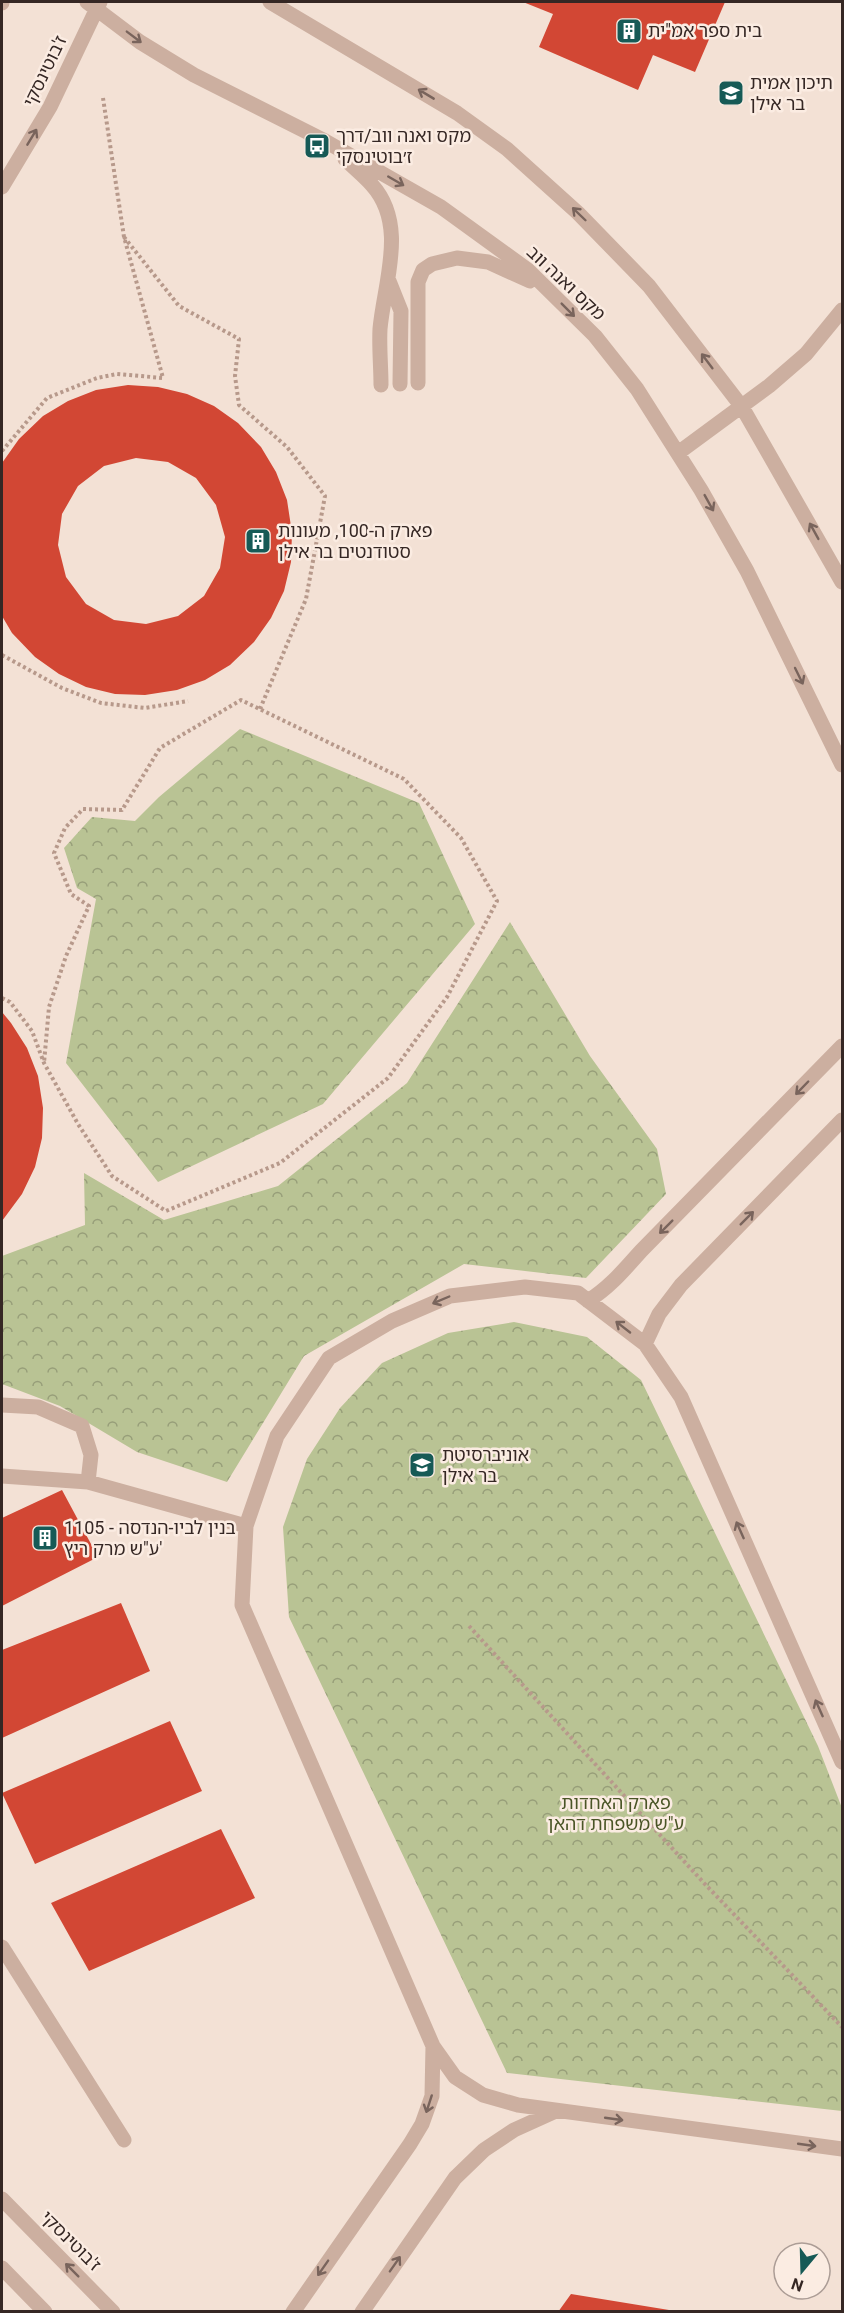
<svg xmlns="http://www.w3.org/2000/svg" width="844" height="2313" font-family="Roboto,'Noto Sans Hebrew',sans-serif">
<defs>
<pattern id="forest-crowns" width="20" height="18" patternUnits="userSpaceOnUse" patternTransform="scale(1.5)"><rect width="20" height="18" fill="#b9c394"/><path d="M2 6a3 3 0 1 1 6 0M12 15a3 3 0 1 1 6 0" fill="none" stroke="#979e79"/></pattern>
</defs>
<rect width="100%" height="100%" fill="#f3e1d5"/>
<path fill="url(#forest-crowns)" d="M240 729 419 803 475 924 323 1104 158 1182 66 1063 96 899 77 888 64 848 92 817 135 821 159 797Z
M510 922 590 1056 657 1149 666 1194 586 1278 464 1264 304 1356 227 1482 137 1452 60 1406 2 1384V1256L85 1225 84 1173 164 1220 278 1186 407 1083Z
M514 1322 587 1337 641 1380 818 1746 842 1808V2111L507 2073 289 1617 283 1527 307 1459 340 1408 382 1363 448 1333Z"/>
<path fill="#d24734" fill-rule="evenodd" d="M523 2H725L695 72 653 55 638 90 539 47 553 14Z
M128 385 158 387 187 394 214 406 238 423 261 447 276 472 287 500 292 533 291 562 284 591 271 618 254 642 230 665 205 680 177 690 145 695 115 694 86 687 59 674 35 657 12 633 2 616V463L19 439 43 416 68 401 96 390ZM136 458 168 462 196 478 216 505 225 537 220 568 204 596 178 616 146 624 114 620 86 604 66 577 58 545 62 514 78 486 104 466Z
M2 1012 11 1023 27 1048 38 1076 43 1108 42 1138 35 1167 22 1194 2 1221Z
M62 1490 98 1557 2 1606V1518Z
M121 1603 150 1671 2 1738V1650Z
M170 1721 202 1791 35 1864 2 1793Z
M221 1829 255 1898 89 1971 51 1903Z
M571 2294 669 2310V2312H558Z"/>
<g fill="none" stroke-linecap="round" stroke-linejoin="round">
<path stroke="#b7998b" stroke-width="4" stroke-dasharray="3 3" stroke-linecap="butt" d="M124 237 179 306 239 339 235 376 239 405 287 447 325 496 306 599 260 709
M2 451 47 398 97 378 117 374 163 378 124 237 103 98
M2 655 62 688 101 703 145 708 188 701
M2 998 10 1002 32 1031 44 1063 78 1124 112 1176 166 1211 280 1163 388 1078 447 997 497 901 461 838 404 779 241 700 160 748 122 810 83 809 65 828 54 853 71 894 89 906 66 956 49 1007 44 1063
M469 1626 703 1882 842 2027"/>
<path stroke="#ccafa0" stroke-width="15" d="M87 2 140 42 194 75 325 141 441 207 528 270 595 336 637 389 701 490 747 571 842 765
M270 2 457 113 507 149 578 213 649 286 742 407 842 582
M2 3V2
M345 159C354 168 364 176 372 185 408 225 384 283 380 329 379 347 381 367 381 385
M2 187 50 107 100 2
M389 281 401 311 400 384
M418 383V282L423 270 432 264 457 258 488 262 530 281
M678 453 769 386 806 354 842 310
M588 1301C610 1287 624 1270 641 1251L842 1046
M645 1344 659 1314 681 1285 842 1120
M2 1405 38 1407 82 1426 91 1455 88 1482
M2 1476 88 1482 246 1526
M842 1762 681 1397 645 1344 578 1293 525 1287 450 1296 392 1321 329 1358 277 1436 246 1526 242 1605 433 2046 455 2077 483 2095 518 2105 842 2149
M2 1947 124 2140
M2 2199 113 2312
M2 2268 45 2312
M293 2312 410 2144 422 2124 432 2096 433 2046
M362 2312 455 2178 484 2150 514 2130 556 2111"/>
</g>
<defs><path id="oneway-shaft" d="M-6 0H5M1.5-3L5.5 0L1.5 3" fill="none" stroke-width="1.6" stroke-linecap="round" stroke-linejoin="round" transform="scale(1.5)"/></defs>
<g stroke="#79645c">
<use href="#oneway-shaft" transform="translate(134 37) rotate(37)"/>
<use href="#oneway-shaft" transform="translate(426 94) rotate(-149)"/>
<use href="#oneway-shaft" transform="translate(32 137) rotate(-59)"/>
<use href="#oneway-shaft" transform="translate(396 181) rotate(30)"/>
<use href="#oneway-shaft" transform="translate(579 214) rotate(-136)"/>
<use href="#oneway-shaft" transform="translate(568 310) rotate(45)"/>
<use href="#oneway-shaft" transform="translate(707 361) rotate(-127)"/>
<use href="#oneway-shaft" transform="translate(709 503) rotate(61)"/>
<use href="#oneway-shaft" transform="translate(814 531) rotate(-119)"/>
<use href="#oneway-shaft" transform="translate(799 676) rotate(64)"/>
<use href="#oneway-shaft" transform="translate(802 1088) rotate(134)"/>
<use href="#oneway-shaft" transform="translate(747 1218) rotate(-45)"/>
<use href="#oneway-shaft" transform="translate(666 1227) rotate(135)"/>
<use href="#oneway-shaft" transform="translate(441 1300) rotate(157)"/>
<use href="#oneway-shaft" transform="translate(623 1327) rotate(-142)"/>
<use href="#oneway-shaft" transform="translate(740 1530) rotate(-114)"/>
<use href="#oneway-shaft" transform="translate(819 1708) rotate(-114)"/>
<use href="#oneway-shaft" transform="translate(429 2104) rotate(108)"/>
<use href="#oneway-shaft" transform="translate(614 2119) rotate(8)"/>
<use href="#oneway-shaft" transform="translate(807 2145) rotate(8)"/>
<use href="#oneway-shaft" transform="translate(395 2264) rotate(-55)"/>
<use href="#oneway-shaft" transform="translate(323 2268) rotate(125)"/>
<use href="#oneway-shaft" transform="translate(72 2270) rotate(-135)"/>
</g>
<defs>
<g id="building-square" transform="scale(1.35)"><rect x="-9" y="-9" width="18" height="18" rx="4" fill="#165a56" stroke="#fbece2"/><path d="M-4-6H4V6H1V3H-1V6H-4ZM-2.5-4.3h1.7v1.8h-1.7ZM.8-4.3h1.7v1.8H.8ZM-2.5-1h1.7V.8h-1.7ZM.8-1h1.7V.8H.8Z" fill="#fff"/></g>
<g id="school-square" transform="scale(1.35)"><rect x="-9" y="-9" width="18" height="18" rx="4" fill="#165a56" stroke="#fbece2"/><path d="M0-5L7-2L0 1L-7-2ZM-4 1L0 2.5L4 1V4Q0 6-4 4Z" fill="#fff"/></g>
<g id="bus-square" transform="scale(1.35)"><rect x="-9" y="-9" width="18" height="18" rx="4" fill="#165a56" stroke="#fbece2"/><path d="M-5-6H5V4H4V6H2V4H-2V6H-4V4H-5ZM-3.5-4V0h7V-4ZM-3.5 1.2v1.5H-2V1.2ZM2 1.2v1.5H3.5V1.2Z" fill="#fff"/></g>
<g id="university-square" transform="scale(1.35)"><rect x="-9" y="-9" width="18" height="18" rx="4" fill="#165a56" stroke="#fbece2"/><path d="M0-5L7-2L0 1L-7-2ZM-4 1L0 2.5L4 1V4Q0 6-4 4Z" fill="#fff"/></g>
</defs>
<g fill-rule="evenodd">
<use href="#building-square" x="629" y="31"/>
<use href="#school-square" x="731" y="93"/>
<use href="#bus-square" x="317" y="146"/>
<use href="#building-square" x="258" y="541"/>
<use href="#university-square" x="422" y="1465"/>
<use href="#building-square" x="45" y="1538"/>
</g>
<g text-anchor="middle" stroke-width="5" stroke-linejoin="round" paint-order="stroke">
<g font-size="18" fill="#352724" stroke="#fbece2" text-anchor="start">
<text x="648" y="37">בית ספר אמ"ית</text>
<text x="750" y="89">תיכון אמית<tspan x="750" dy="21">בר אילן</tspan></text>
<text x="336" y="142">מקס ואנה ווב/דרך<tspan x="336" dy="21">ז׳בוטינסקי</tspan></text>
<text x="278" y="537">פארק ה-100, מעונות<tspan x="278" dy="21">סטודנטים בר אילן</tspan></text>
<text x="442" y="1461">אוניברסיטת<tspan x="442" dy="21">בר אילן</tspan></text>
<text x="64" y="1534">1105 - בנין לביו-הנדסה<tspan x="64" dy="21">ע"ש מרק ריץ'</tspan></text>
</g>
<g font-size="18" fill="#352724" stroke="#fbece2">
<text transform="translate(45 71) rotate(-64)" y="6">ז'בוטינסקי</text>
<text transform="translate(566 283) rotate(43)" y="6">מקס ואנה ווב</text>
<text transform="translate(71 2241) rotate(45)" y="6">ז'בוטינסקי</text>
</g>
<g font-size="18" fill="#4a5526" stroke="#fbece2">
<text x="616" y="1809">פארק האחדות<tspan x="616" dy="21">ע"ש משפחת דהאן</tspan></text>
</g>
</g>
<rect width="844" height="2313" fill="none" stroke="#352724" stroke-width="6"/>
<g transform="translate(802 2271) rotate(199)"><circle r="28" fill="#fbece2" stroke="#ac9d96" stroke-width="1.5"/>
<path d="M0-4.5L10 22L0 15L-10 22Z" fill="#165a56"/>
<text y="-9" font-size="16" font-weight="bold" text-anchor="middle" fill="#352724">N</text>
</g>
</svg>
